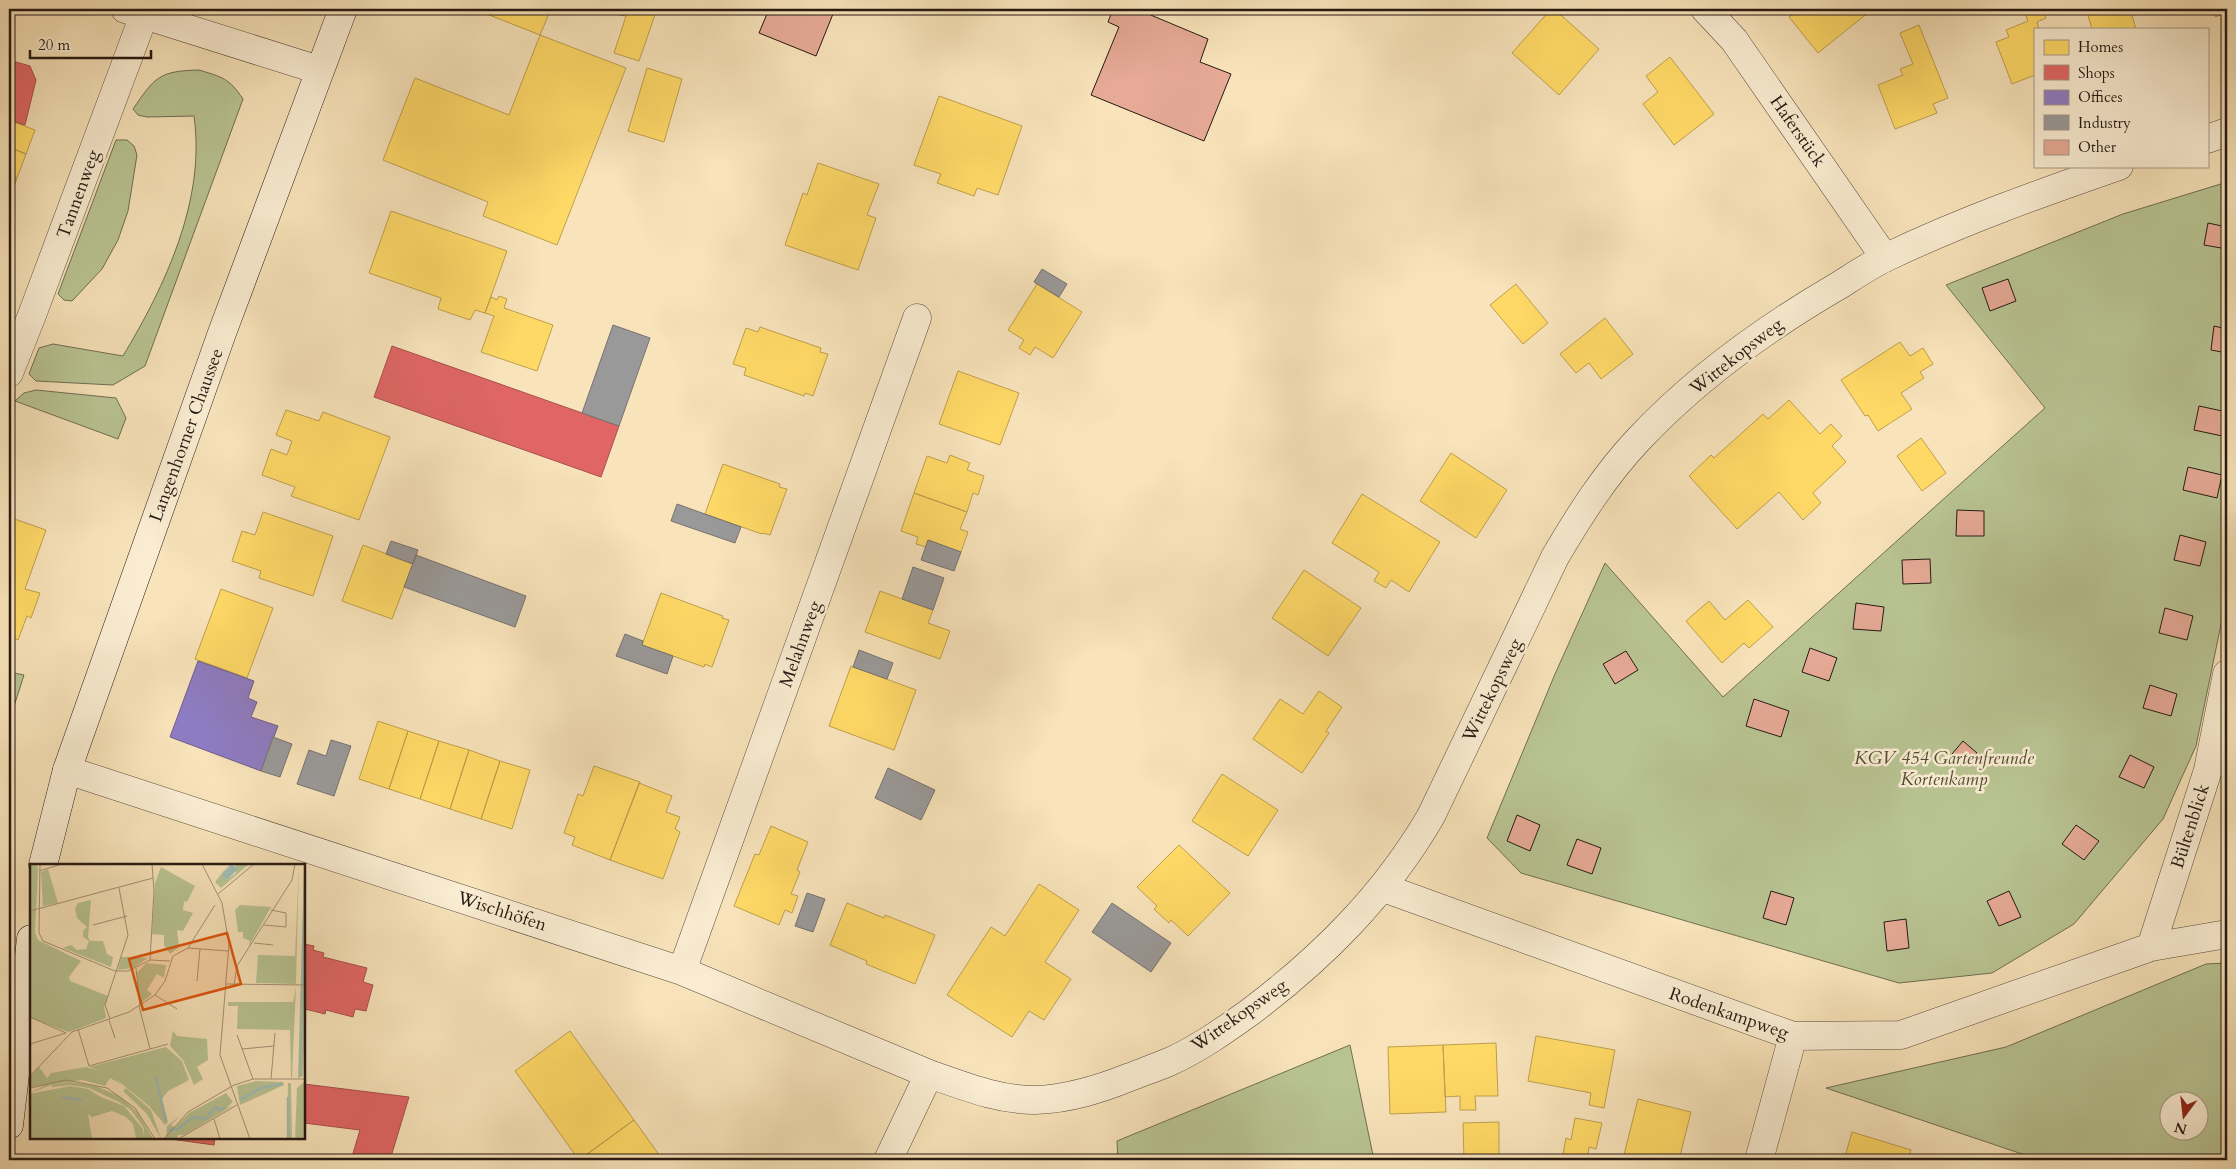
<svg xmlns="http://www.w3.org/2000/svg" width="2236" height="1169" font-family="Cardo,serif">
<rect width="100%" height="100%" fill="#f8e3ba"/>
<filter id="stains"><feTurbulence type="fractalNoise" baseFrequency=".004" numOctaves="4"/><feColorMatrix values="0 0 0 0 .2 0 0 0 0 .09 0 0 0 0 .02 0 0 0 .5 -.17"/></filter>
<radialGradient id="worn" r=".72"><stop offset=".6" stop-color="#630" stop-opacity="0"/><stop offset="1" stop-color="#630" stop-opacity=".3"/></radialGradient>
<path fill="#b9c493" stroke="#706e53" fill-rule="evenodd" d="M199 70C222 77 229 78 243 99L145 366 113 385 36 381 29 374 39 348 53 344 123 356C165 286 206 200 194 116L147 117 138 115 133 109C155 77 159 71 199 70Z
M116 140H127L134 146 137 155 128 211 118 240 102 269 72 301 64 300 58 294Z
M2224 183 2227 189V595L2196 746 2163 819 2074 924 1992 973 1899 983 1521 873 1487 838 1555 674 1605 563 1723 697 2045 408 1946 285 2123 214Z
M36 390 116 398 126 418 118 439 15 401 24 393Z
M9 672 24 675 9 722Z
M2227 963V1160H2040L1826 1088 2006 1047 2206 964ZM2168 1102H2198V1132H2168Z
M1350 1045 1374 1160H1118L1117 1141Z"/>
<path fill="#ffd966" stroke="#be9f4d" d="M474 9H551L540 35Z
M621 9H657L639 61 614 53 626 16 619 15Z
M1551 9H1554L1599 49 1559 95 1512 53Z
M1800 9H1867L1869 12 1818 53 1789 17Z
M2023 9H2042L2046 18 2037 22 2039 29H2035V75L2012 84 1996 42 2009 37 2006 30 2028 21Z
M2086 9H2130L2136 29H2092Z
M2213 9H2227V13L2215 17Z
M1919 25 1948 98 1933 104 1937 113 1895 129 1878 85 1903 75 1900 69 1913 64 1900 33Z
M540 35 626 68 557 245 483 216 488 202 383 160 415 78 509 115Z
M1670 57 1714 114 1674 145 1643 104 1658 92 1646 76Z
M647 68 682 79 664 142 628 131Z
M939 96 1022 126 998 195 977 188 974 196 937 183 941 174 914 165Z
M9 120 35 130 26 154 9 147Z
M9 147 26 154 17 178 9 175Z
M818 163 879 184 867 215 876 218 858 270 785 245 803 193 807 195Z
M9 175 17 178 9 202Z
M391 211 507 251 485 313 475 310 470 320 438 309 441 298 369 273Z
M1037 284 1082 312 1053 358 1035 347 1030 355 1019 348 1024 340 1008 330Z
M1516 284 1548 323 1523 344 1490 305Z
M499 296 507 299 504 308 553 325 537 371 481 352 494 316 485 313 491 297 497 300Z
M1605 318 1633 354 1601 379 1589 363 1576 373 1560 354Z
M760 327 821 348 820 352 828 354 813 396 805 393 804 396 744 375 746 368 733 364 746 328 758 332Z
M1900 342 1910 356 1923 348 1933 364 1920 372 1924 378 1901 393 1912 409 1878 431 1868 415 1865 416 1841 380Z
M958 371 1019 393 1000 445 939 424Z
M1789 400 1820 434 1831 424 1842 436 1832 446 1846 462 1813 493 1821 503 1803 520 1779 492 1737 529 1689 476 1711 455 1714 458 1763 414 1768 419Z
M286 410 319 421 323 412 390 437 359 520 291 496 295 487 262 475 271 449 287 455 292 441 276 435Z
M1921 438 1946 473 1922 491 1897 456Z
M1451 453 1507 490 1476 538 1420 501Z
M950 455 970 463 967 470 984 476 978 495 973 493 967 512 914 493 927 456 947 463Z
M723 464 780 484 779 487 787 489 770 535 763 533 762 534 705 514Z
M914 493 967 512 960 529 968 532 961 552 928 540 926 547 916 544 918 537 901 531Z
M1362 494 1440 542 1409 592 1391 580 1386 588 1374 581 1379 572 1332 543Z
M263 512 333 536 313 596 259 578 261 571 232 561 242 531 255 535Z
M9 517 46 530 25 589 40 593 31 618 27 616 18 640 9 637Z
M363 545 413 564 392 619 342 601Z
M1304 570 1361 608 1328 656 1272 618Z
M221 589 273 608 247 678 195 659Z
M880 591 933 610 928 623 950 631 940 659 865 632Z
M661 593 723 616 722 618 729 620 712 667 705 664 704 667 642 645Z
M1748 600 1773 627 1749 648 1744 643 1722 663 1686 621 1709 601 1725 620Z
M851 666 916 690 894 750 829 726Z
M1319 691 1342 707 1326 731 1329 733 1302 773 1253 739 1280 699 1303 714Z
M378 721 408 731 389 789 359 779Z
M408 731 439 741 420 799 389 789Z
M439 741 469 750 450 809 420 799Z
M469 750 500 761 481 819 450 809Z
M500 761 530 770 512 829 481 819Z
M594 766 640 782 610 860 572 845 575 837 564 833 578 794 583 796Z
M1222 774 1278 810 1248 856 1192 821Z
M639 783 672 796 666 812 680 817 675 829 680 832 663 879 610 860Z
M771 826 808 842 797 870 800 872 791 894 798 896 792 913 785 910 779 925 734 906 755 854 759 855Z
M1179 845 1230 893 1188 936 1171 920 1169 923 1154 909 1157 906 1137 887Z
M1039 884 1079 910 1045 962 1071 979 1044 1020 1029 1011 1012 1037 947 995 991 927 1005 936Z
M847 903 884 918 885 915 935 935 915 984 866 964 867 961 830 945Z
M570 1031 634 1120 579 1160 515 1071Z
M1536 1036 1615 1050 1604 1108 1589 1105 1591 1093 1528 1081Z
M1496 1043 1498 1096H1475L1476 1110H1460V1096L1445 1097 1443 1045Z
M1443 1045 1446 1112 1390 1114 1388 1047Z
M1638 1099 1691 1112 1679 1160H1648L1624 1155Z
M1575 1118 1602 1123 1596 1149 1589 1147 1587 1160H1562L1566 1138 1571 1140Z
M634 1120 663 1160H579Z
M1499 1122V1160H1464L1463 1123Z
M1852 1132 1911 1150 1908 1160H1844Z"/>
<path fill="#e06666" stroke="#a84f4d" d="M9 60 30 66 36 80 25 125 9 120Z
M392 346 619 426 601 477 374 397Z
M304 944 314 946 313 950 324 953 323 957 367 968 363 982 373 985 366 1011 355 1009 353 1017 326 1010 325 1014 305 1009Z
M304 1084 409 1097 390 1160H351L360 1130 304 1123Z
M163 1138H215L214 1145Z"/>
<path fill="#8e7cc3" stroke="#6f5e8e" d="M198 661 254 681 248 698 257 702 251 717 278 726 261 771 170 737Z"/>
<path fill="#999" stroke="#767371" d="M1042 269 1067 284 1059 297 1034 282Z
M613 325 650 338 619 426 582 413Z
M677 504 741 527 735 543 671 521Z
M928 540 961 552 954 571 921 560Z
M391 541 418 550 413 564 386 554Z
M416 555 526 596 515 627 404 587Z
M913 567 944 578 933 610 902 599Z
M625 634 643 641 642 645 673 656 667 674 616 656Z
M859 650 893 663 887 679 853 667Z
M273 737 292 744 280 777 261 771Z
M331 740 351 746 334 796 297 784 309 750 326 756Z
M888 768 935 790 921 820 875 798Z
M807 893 825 899 813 932 795 926Z
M1112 903 1171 943 1151 972 1092 932Z"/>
<path fill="#e6aa96" stroke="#261913" d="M769 9H835L816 56 759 33Z
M1113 9H1148L1146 13 1208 39 1200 62 1231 74 1204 141 1091 95 1119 27 1108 22Z
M2208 223 2227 227V249L2204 245Z
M2008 279 2016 301 1990 311 1982 288Z
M2214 326 2227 329V353L2211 350Z
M2199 406 2227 412V437L2194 430Z
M2188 467 2222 475 2217 498 2183 490Z
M1957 510 1984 511V536H1956Z
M2180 535 2206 542 2200 566 2174 560Z
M1930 559 1931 583 1903 584 1902 560Z
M1856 603 1884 607 1881 631 1853 629Z
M2165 608 2193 616 2187 640 2159 633Z
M1810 648 1837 658 1829 681 1802 672Z
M1626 651 1638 670 1615 684 1603 664Z
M2150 685 2177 694 2171 716 2143 708Z
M1754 699 1789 711 1781 737 1746 726Z
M1963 741 1977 753 1965 766 1952 754Z
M2130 755 2154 767 2144 788 2119 777Z
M1517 815 1540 825 1530 851 1507 841Z
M2076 825 2099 841 2084 860 2062 844Z
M1577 839 1601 848 1592 874 1567 865Z
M1771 891 1794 898 1786 925 1763 918Z
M2009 891 2021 917 1999 926 1987 901Z
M1906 919 1909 948 1887 951 1884 922Z"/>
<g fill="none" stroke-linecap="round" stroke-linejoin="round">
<g stroke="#5a4c3d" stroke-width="29">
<path id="minor" d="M125 9 319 70
M1705 9 1734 40 1885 258
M2207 139 2227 132
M9 373 32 315 144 15
M67 770 682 971 929 1074
M1384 888 1793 1036 1901 1035 2151 947 2227 934
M2151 947 2208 770 2227 674
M682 971 917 318
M888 1160 929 1074C964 1086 998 1100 1035 1100 1069 1099 1100 1089 1130 1077 1143 1072 1157 1067 1169 1062 1198 1049 1225 1030 1250 1012 1323 957 1385 895 1431 816L1555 557C1579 516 1605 475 1638 440 1695 379 1766 328 1838 286 1854 276 1870 265 1887 257 1962 221 2041 193 2119 166
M1759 1160 1793 1036"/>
</g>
<g stroke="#261913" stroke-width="29">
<path id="secondary" d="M43 865 67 770 222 333 343 9
M9 1125 31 939"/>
</g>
<use href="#minor" stroke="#faedd2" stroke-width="28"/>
<use href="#secondary" stroke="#faedd2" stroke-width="28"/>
</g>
<g text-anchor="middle" stroke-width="5" stroke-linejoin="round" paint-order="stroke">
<g font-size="18" fill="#261913" stroke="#faedd2">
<text transform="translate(1798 131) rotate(55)" y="6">Haferstück</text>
<text transform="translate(78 194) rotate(-70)" y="6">Tannenweg</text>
<text transform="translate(1736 356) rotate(-38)" y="6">Wittekopsweg</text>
<text transform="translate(186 435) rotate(-70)" y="6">Langenhorner Chaussee</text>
<text transform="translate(800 644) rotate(-70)" y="6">Melahnweg</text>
<text transform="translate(1492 690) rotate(-64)" y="6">Wittekopsweg</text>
<text transform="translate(2190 826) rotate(-72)" y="6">Bültenblick</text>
<text transform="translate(502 911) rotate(18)" y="6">Wischhöfen</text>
<text transform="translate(1729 1013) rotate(19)" y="6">Rodenkampweg</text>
<text transform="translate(1239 1015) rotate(-35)" y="6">Wittekopsweg</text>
</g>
<g font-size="18" font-style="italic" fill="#524c39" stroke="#faedd2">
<text x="1944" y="764">KGV 454 Gartenfreunde<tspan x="1944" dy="21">Kortenkamp</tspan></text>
</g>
</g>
<g transform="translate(30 864)">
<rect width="275" height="275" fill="#f8e3ba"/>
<path d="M0 0H7L8 6 5 68 8 76 51 97 39 113 40 117 78 132 74 143 76 154 39 168 0 154ZM199 0 193 9 197 16 206 9 205 0H219L191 24 185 18ZM269 0 266 120 226 119 228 91 265 92ZM274 0V182L273 212 268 214ZM131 3 165 22 157 38 154 37 153 46 163 49 153 67 147 66 149 83 140 90 134 81V71L122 70 125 19ZM18 5 28 39 13 42 11 8ZM61 36 58 73 60 77H73L77 90 83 93 81 103 33 84 41 81 47 86 56 85 59 77 53 73V67L57 63 47 54 45 44 48 39ZM210 41 241 43 219 82 220 77 213 74V68H208L205 46ZM91 93H107L118 94 103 104 88 106ZM116 99 136 101 134 114 127 110 117 126 122 130 112 138 108 135 107 109ZM266 123 262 214H261L260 166 207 165 208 142H198V138H263ZM143 167 147 172 177 175 178 196 167 203 173 215 164 221 153 196 140 182ZM136 183 152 197 159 216 138 227 132 235 138 258 135 261 119 242 86 215 91 220 80 214 75 222 52 216 0 223V213L9 203 17 214 21 209 56 203 70 207 59 203ZM226 217 253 218 254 221 210 241 207 222ZM39 218 66 222 91 233 108 249 123 275H106L103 260 96 253 82 247 62 253 58 250 62 275H0V230L40 222 58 225 71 233 94 242 113 265 114 274V264L101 246 89 238 59 224 40 221 23 223 21 221 0 229 16 221ZM274 218 275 275H265L267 224ZM258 219H261L262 275H257ZM96 224 121 246 131 275 117 250 93 227ZM196 229 203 238 196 244 204 241 154 271H148L147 275H136L137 262 150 252 141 261 145 263 159 249Z" fill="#b9c493"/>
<path d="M201 0 208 5 197 16 192 10Z" fill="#a0bdb8"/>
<path fill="none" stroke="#a0bdb8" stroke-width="2.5" d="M126 213 136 258M270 213 275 18M32 233 52 236M210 236 231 224 252 220M138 266 148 265 163 253 176 255 185 243 191 246 195 243M258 275V233"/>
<path fill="none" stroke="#a49277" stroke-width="1" d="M10 0 9 69 13 77 85 107H98L120 96 140 97M172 0 192 39 199 80 190 191 220 275M9 7 32 0M188 30 224 0M0 47 123 14M63 61 97 52M234 61 256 63V49L241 46M224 79 243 81M158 84 198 87M120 96 124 27 122 0M106 104 110 142M167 117 170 85M196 120 275 121M204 121 207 102 262 16 265 0M125 131 147 145M275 133V149M109 142 120 185M0 153 36 169M80 155 75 141 98 71 89 24M79 156 85 174M48 165 59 202 138 180M207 171 223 215M0 180 36 169M212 185 244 182M0 212 42 168 99 148 125 131 135 117 143 92 158 84 185 41M241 215 245 169M275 215V183M0 224 36 216 77 224 105 244 125 275M184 255 190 275M150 274 207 241M134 275 158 248 204 221 223 215H275"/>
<path fill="#de560c" fill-opacity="0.15" stroke="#de560c" stroke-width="2.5" d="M197 69 211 120 113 146 99 95Z"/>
<rect width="275" height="275" fill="none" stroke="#261913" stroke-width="2.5"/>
</g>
<rect width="2236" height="1169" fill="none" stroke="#f8e3ba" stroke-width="30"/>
<rect x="10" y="10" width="2216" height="1149" fill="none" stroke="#261913" stroke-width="2.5"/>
<rect x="15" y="15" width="2206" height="1139" fill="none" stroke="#261913"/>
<rect x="2034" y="28" width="175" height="140" fill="#faedd2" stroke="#a59886"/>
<rect x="2044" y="40" width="25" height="15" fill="#ffd966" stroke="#a59886"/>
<text x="2078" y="52" font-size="15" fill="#261913">Homes</text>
<rect x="2044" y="65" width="25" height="15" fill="#e06666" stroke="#a59886"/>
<text x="2078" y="78" font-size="15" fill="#261913">Shops</text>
<rect x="2044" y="90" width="25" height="15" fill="#8e7cc3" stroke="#a59886"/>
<text x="2078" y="102" font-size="15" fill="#261913">Offices</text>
<rect x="2044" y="115" width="25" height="15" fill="#999999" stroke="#a59886"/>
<text x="2078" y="128" font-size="15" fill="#261913">Industry</text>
<rect x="2044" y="140" width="25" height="15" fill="#e6aa96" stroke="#a59886"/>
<text x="2078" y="152" font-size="15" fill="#261913">Other</text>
<g transform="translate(2184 1116) rotate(195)"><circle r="24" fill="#faedd2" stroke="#a59886"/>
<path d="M0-4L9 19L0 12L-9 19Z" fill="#8f2418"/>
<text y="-8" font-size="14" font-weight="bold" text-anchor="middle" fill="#261913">N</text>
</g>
<path d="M30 50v8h121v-8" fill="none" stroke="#261913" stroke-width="2.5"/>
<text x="38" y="50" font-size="15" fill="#261913" stroke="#faedd2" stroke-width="4" paint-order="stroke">20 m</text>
<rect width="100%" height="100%" filter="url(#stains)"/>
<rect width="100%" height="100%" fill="url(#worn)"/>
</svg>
